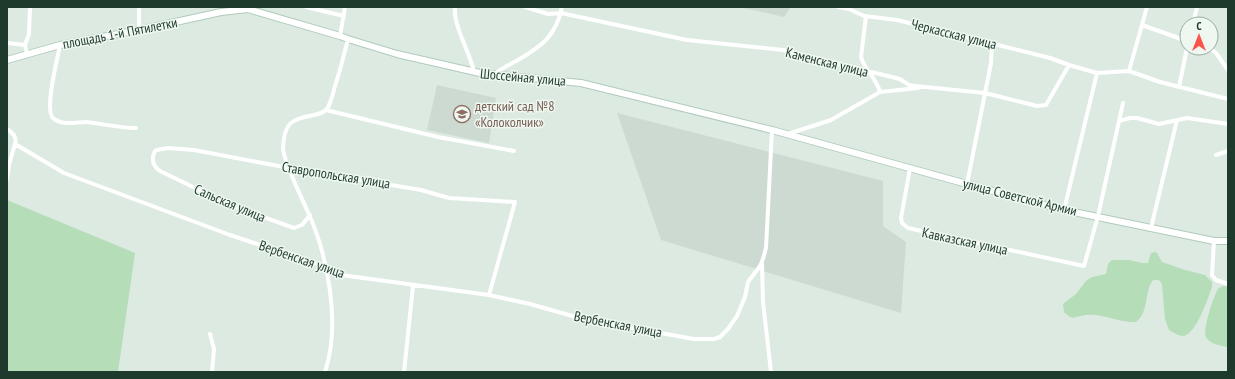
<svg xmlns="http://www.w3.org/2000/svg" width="1235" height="379" font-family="'PT Sans Narrow',sans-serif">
<rect width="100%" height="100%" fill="#ddeae2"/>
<path fill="#ccdad1" d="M739 7H791L784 17Z
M437 85 496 98 489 143 427 130Z
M617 113 883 181V226L906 242 901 313 661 240Z"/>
<path fill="#b4ddb8" d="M7 200 135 253 118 372H7Z
M1155 252 1157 253 1162 262 1185 270 1205 275 1212 282V287C1208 298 1196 335 1183 336 1178 336 1173 332 1169 330L1165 319 1162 284C1160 280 1158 279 1153 280 1144 292 1149 312 1136 322 1119 323 1103 313 1086 315 1075 316 1074 322 1064 312L1063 304 1076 294 1086 281 1092 277 1106 274 1108 264 1112 260H1129L1142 263H1148L1151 253Z
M1224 286 1228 287V347C1221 346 1210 344 1206 337 1202 331 1214 295 1218 289 1220 287 1221 287 1224 286Z"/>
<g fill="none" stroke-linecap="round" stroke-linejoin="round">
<g stroke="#b0cbbc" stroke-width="8">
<path id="secondary" d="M7 60 60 45 139 30 221 12 248 9 340 36 348 39 397 54 480 73 581 83 772 130 967 184 1064 210 1214 241H1228"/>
</g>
<path stroke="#fff" stroke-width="4" d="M139 7V30
M306 7 344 16
M455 7C453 26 470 52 474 72
M525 7 548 14 561 13 687 40 783 50 900 79 909 85 915 86 985 93 1037 106 1046 105 1069 65
M838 7 849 9 864 16 897 20 1050 58 1069 65 1097 73 1129 71 1160 82 1228 99
M866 16 861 57C865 71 876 77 880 92
M1193 24 1197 7
M1142 25 1187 41
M340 36 345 7
M7 43 25 45
M60 45C58 57 43 113 54 119 64 126 76 122 87 122 103 124 120 128 136 128
M1210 48 1216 53 1228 70
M27 54 25 45 29 34 30 7
M1129 71 1147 7
M494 75C501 68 509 65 518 60 542 46 556 36 562 7
M1179 87 1187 48
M326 110 438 137 514 151
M1119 121 1130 118H1137L1159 124 1187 118 1228 124
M7 129C13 133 17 137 15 144L64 173 230 235 327 267 341 275 489 295 530 304 583 319 694 339H714L720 337 728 329 737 316 745 297 748 282 760 266 763 259 766 248 772 130
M788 134 831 120 880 92 918 88
M1216 155 1228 151
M910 168 901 218 902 223 908 228 1084 266 1098 216 1123 103
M7 179 9 165 15 144
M967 184 991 63 992 44
M1064 210 1097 73
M310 215 302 225 294 228 230 205 160 171C153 166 151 159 155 151L157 150 168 148 194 150 289 168 421 190 449 198 515 202 489 295
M1151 228 1177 120
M1214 241 1212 275 1216 280 1228 284
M762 263 763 302 771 372
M210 334 214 349 212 372
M325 372C341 324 328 255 307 210 301 196 283 160 283 148 284 123 291 119 314 115 319 114 323 113 327 109 331 103 333 93 335 86 340 71 344 55 348 39
M404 372 413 286"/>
<use href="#secondary" stroke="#fff" stroke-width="6"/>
</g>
<defs>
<g id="school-ring" transform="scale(0.9)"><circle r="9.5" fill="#eef7f0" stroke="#8d6e63" stroke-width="1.5"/><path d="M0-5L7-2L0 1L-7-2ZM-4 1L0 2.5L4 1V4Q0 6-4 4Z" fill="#8d6e63"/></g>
</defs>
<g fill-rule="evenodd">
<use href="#school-ring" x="462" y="114"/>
</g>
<g text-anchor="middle" stroke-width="3" stroke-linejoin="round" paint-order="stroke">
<g font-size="14" fill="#1e3a2d" stroke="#eef7f0">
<text transform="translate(120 33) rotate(-11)" y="5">площадь 1-й Пятилетки</text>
<text transform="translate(954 34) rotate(14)" y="5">Черкасская улица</text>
<text transform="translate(827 62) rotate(14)" y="5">Каменская улица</text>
<text transform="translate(523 77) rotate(5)" y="5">Шоссейная улица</text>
<text transform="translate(336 175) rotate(9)" y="5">Ставропольская улица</text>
<text transform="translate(1020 197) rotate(14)" y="5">улица Советской Армии</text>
<text transform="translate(230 203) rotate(23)" y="5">Сальская улица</text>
<text transform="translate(965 241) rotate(12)" y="5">Кавказская улица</text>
<text transform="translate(302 259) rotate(19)" y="5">Вербенская улица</text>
<text transform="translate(618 324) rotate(11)" y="5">Вербенская улица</text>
</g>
<g font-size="14" fill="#785e54" stroke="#eef7f0" text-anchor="start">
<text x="475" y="111">детский сад №8<tspan x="475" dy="16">«Колоколчик»</tspan></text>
</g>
</g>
<rect width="1235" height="379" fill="none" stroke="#1e3a2d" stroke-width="16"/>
<g transform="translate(1199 36)"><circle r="19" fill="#eef7f0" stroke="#9baba2"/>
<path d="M0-3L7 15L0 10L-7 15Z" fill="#fa554c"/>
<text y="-6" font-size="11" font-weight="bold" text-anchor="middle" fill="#1e3a2d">С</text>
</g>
</svg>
